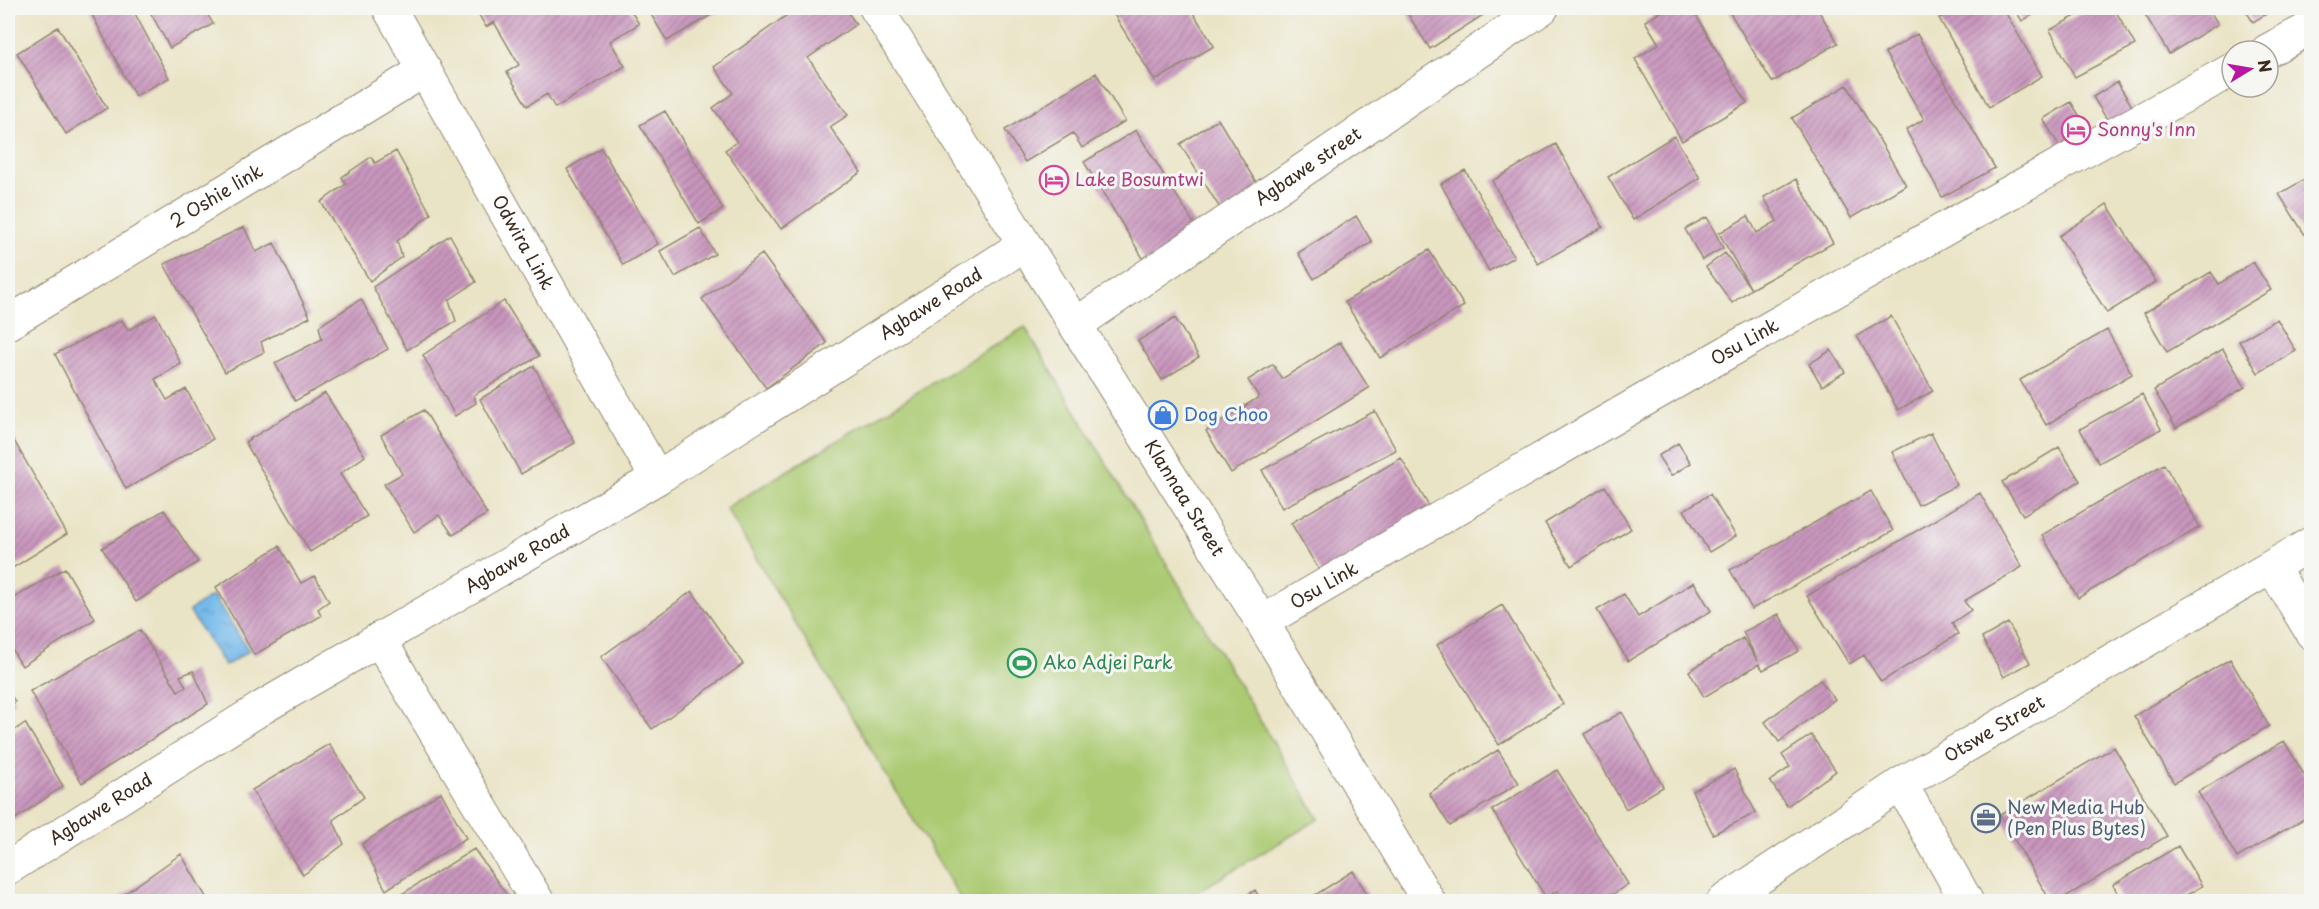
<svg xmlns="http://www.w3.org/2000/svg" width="2319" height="909" font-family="'Playpen Sans',sans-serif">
<defs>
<pattern id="water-ripples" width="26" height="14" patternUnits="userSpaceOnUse" patternTransform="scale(1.5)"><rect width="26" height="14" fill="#75b9eb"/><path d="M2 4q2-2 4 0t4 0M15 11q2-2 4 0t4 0" fill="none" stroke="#6197be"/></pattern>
<pattern id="building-hatch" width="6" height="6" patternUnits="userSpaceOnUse" patternTransform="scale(1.5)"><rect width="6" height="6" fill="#c996be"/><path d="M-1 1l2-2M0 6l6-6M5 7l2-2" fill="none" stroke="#a47b9a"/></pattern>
</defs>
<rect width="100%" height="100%" fill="#f6f6f2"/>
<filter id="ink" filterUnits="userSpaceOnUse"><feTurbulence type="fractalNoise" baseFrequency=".0167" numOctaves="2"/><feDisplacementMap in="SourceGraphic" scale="12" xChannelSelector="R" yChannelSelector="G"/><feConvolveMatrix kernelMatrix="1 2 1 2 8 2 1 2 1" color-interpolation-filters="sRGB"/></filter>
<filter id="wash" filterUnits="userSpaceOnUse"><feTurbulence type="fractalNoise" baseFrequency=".008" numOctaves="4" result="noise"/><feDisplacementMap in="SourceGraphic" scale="24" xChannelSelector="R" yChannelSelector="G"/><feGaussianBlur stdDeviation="1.35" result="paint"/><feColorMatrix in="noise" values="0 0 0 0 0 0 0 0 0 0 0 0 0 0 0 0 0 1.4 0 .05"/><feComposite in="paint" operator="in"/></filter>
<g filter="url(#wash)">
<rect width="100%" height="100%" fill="#eae4c6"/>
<path fill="#abca72" stroke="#737a48" stroke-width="1.5" d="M1025 327 1319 819 1182 901H962L726 508Z"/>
<path fill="url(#water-ripples)" stroke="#587284" stroke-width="1.5" d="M213 595 249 651 225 666 189 611Z"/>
<g id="blocks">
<path fill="url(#building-hatch)" d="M92 8H132L169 78 135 96 89 9Z
M148 8H204L213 24 170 48Z
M475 8H629L639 24 610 41 625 66 555 108 547 94 527 106 507 72 519 65 494 22 486 27Z
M647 8H723L667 41Z
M797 8H845L856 24 808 58 848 115 830 127 861 172 781 229 725 150 737 142 713 108 733 93 714 67Z
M1110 8H1190L1214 46 1155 81Z
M1404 8H1494L1430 49Z
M1668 8H1692L1747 103 1682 141 1635 59 1659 44 1645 21Z
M1727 8H1817L1838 43 1772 82Z
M1958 8H2003L2042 76 1989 107 1939 18Z
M2014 8H2045L2022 21Z
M2090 8H2114L2135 45 2075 77 2050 30Z
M2141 8H2208L2218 24 2169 54Z
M2244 8H2276L2253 22Z
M58 27 107 108 66 134 17 53Z
M1917 34 1995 168 1942 197 1906 130 1924 119 1885 53Z
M1096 73 1125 121 1082 148 1073 133 1025 162 1005 130Z
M2117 82 2135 111 2111 126 2093 97Z
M1847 85 1906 185 1851 218 1792 118Z
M2071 102 2091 135 2063 152 2043 119Z
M665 111 723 209 699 224 640 125Z
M1218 119 1260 189 1223 213 1180 144Z
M1136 130 1201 235 1149 268 1084 162Z
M1674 136 1700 178 1633 220 1608 177Z
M1556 144 1603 227 1538 264 1492 181Z
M601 148 658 244 623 265 567 169Z
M396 151 431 214 397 241 402 257 370 281 321 202 346 184 342 177 371 157 375 163Z
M1465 170 1514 257 1489 271 1441 184Z
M2312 175V246L2279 194Z
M1796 179 1833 243 1751 289 1732 303 1706 267 1725 253 1751 289 1719 233 1748 216 1757 233 1777 221 1764 197Z
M2107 204 2156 282 2107 313 2059 236Z
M1356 216 1372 242 1314 279 1298 253Z
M1707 217 1723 248 1702 260 1685 229Z
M244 227 256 252 274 243 310 317 261 342 264 352 225 372 164 264Z
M700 228 715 254 675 277 660 251Z
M450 235 476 282 449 300 456 321 407 350 373 287Z
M1429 250 1464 306 1380 358 1345 302Z
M762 254 827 343 766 388 702 299Z
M2253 262 2271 290 2167 352 2144 313 2211 272 2219 284Z
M361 299 388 349 295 401 275 363 322 339 319 326Z
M504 301 539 356 474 395 476 403 455 416 423 355Z
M156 315 181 364 155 379 167 400 186 389 213 439 126 489 55 354 122 320 128 330Z
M1891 316 1933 391 1898 410 1857 336Z
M1175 318 1199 357 1162 380 1138 341Z
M2277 319 2296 351 2258 373 2239 341Z
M2107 330 2132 374 2046 425 2020 380Z
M1340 342 1369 388 1231 473 1206 431 1259 397 1248 380 1273 364 1282 379Z
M2223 349 2245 387 2176 428 2154 390Z
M1831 350 1845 372 1822 386 1809 364Z
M534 366 575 443 521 474 480 399Z
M325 393 365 456 340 474 367 516 310 552 245 442Z
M2142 394 2161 429 2099 463 2080 429Z
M424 410 487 514 453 535 439 515 414 532 384 484 402 474 381 435Z
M1375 411 1396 450 1282 508 1262 470Z
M8 430 67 534 8 571Z
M1931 433 1957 485 1918 505 1892 452Z
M1678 443 1691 463 1671 476 1658 456Z
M2059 447 2080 481 2023 515 2002 482Z
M1401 458 1431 510 1322 575 1291 523Z
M2164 464 2200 527 2078 598 2042 535Z
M1605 486 1631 529 1571 566 1545 523Z
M1871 491 1893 531 1752 609 1730 570Z
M1980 493 2022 567 1964 601 1971 610 1952 623 1958 634 1881 682 1864 655 1849 664 1807 596Z
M1710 494 1736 536 1709 552 1684 510Z
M164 510 198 562 136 602 102 548Z
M279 546 301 583 315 576 329 601 318 609 321 616 254 655 216 587Z
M65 568 95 619 22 666 8 643V601Z
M1694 582 1711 611 1628 661 1597 610 1624 594 1638 617Z
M692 591 743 664 652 729 601 657Z
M1502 605 1563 704 1499 745 1437 645Z
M1779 614 1799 651 1763 670 1759 664 1704 697 1689 671 1743 638 1758 661 1743 632Z
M2008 623 2030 663 2004 677 1982 638Z
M140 630 178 691 186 687 180 676 193 671 208 704 82 783 30 691Z
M2230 659 2269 726 2174 783 2134 716Z
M1820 680 1835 699 1779 742 1765 722Z
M8 690 15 702 8 706Z
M1622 712 1663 787 1626 809 1584 734Z
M25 723 63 786 8 824V735Z
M1811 735 1836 771 1787 806 1770 781 1790 767 1782 755Z
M2284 741 2312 788V814L2237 858 2198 792Z
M329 744 364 797 333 820 344 844 303 875 252 790Z
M2114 747 2167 836 2057 902H2051L2000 815Z
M1498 750 1519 783 1450 826 1429 793Z
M1734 769 1756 813 1713 834 1692 791Z
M1557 770 1628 884 1601 902H1564L1557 891 1546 898 1492 810Z
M441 792 466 838 386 890 362 844Z
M2178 846 2202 886 2175 902H2123L2113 885Z
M474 849 509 898 504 902H389Z
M181 854 209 902H113Z
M1353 871 1372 902H1304Z
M1255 890 1262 902H1236Z"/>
</g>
</g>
<g filter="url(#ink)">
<use href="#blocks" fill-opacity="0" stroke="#928772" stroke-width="1.5"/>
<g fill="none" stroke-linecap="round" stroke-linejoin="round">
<g stroke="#928772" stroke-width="35">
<g id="minor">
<path id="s1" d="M389 8 657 478"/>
<path id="s2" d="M876 8 1262 622 1429 902"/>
<path d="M2267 51 2312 27"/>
<path id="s3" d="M8 323 425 70"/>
<path id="s4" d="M1075 325 1542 8"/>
<path d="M2273 568 2312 633"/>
<path id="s5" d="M1262 622C1583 434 1905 248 2232 70"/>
<path d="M379 639 538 902"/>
<path d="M1901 784 1967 902"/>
<path id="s6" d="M8 868 263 707 657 478 1024 245"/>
<path id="s7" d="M1723 902 1901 784 2312 543"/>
</g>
</g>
<use href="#minor" stroke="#fff" stroke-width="33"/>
</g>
</g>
<defs>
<g id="hotel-ring" transform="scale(1.5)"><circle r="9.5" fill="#f6f6f2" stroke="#d1479c" stroke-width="1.5"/><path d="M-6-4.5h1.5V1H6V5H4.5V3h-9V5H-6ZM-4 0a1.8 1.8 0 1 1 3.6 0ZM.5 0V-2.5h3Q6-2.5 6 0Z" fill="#d1479c"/></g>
<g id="shop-ring" transform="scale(1.5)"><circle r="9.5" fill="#f6f6f2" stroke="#3f7fe0" stroke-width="1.5"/><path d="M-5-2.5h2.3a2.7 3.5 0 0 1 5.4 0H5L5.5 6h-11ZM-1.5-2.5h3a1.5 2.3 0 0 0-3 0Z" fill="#3f7fe0"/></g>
<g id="stadium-ring" transform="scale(1.5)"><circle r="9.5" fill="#f6f6f2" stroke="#2e9e5b" stroke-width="1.5"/><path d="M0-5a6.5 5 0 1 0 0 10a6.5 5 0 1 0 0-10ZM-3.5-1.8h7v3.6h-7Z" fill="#2e9e5b"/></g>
<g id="office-ring" transform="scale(1.5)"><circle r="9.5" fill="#f6f6f2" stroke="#5c6f8a" stroke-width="1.5"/><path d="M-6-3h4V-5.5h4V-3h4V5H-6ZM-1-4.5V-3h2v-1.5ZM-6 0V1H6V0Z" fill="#5c6f8a"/></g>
</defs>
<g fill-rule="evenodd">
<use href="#hotel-ring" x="2076" y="130"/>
<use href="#hotel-ring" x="1054" y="180"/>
<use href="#shop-ring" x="1163" y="415"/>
<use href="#stadium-ring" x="1022" y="663"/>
<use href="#office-ring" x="1986" y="818"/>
</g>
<g text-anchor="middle" stroke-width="6" stroke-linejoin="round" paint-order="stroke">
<g font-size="18" fill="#b23c85" stroke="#f6f6f2" text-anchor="start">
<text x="2097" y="136">Sonny's Inn</text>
<text x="1075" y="186">Lake Bosumtwi</text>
</g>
<g font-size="18" fill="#3b2a1e" stroke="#f6f6f2">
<text dy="6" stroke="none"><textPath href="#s4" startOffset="282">Agbawe street</textPath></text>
<text dy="6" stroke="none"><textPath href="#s3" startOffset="244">2 Oshie link</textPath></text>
<text dy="6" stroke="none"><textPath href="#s1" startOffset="270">Odwira Link</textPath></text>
<text dy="6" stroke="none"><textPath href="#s6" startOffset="1082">Agbawe Road</textPath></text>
<text dy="6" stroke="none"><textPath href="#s5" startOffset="558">Osu Link</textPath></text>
<text dy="6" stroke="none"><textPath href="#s2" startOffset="579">Klannaa Street</textPath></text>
<text dy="6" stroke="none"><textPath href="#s6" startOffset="596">Agbawe Road</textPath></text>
<text dy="6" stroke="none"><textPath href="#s5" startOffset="72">Osu Link</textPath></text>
<text dy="6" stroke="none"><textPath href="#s7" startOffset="322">Otswe Street</textPath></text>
<text dy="6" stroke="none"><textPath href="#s6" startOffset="110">Agbawe Road</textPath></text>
</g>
<g font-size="18" fill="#366cbe" stroke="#f6f6f2" text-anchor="start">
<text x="1184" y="421">Dog Choo</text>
</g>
<g font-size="18" fill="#27864d" stroke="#f6f6f2" text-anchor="start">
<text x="1043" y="669">Ako Adjei Park</text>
</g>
<g font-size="18" fill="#4e5e75" stroke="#f6f6f2" text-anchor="start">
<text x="2007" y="814">New Media Hub<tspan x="2007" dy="21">(Pen Plus Bytes)</tspan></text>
</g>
</g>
<rect width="2319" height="909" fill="none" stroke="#f6f6f2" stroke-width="30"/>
<g transform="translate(2250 69) rotate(79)"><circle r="28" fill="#f6f6f2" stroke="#aba49d" stroke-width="1.5"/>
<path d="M0-4.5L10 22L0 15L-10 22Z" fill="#b5179e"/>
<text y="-9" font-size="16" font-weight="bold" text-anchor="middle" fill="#3b2a1e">N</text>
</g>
</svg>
